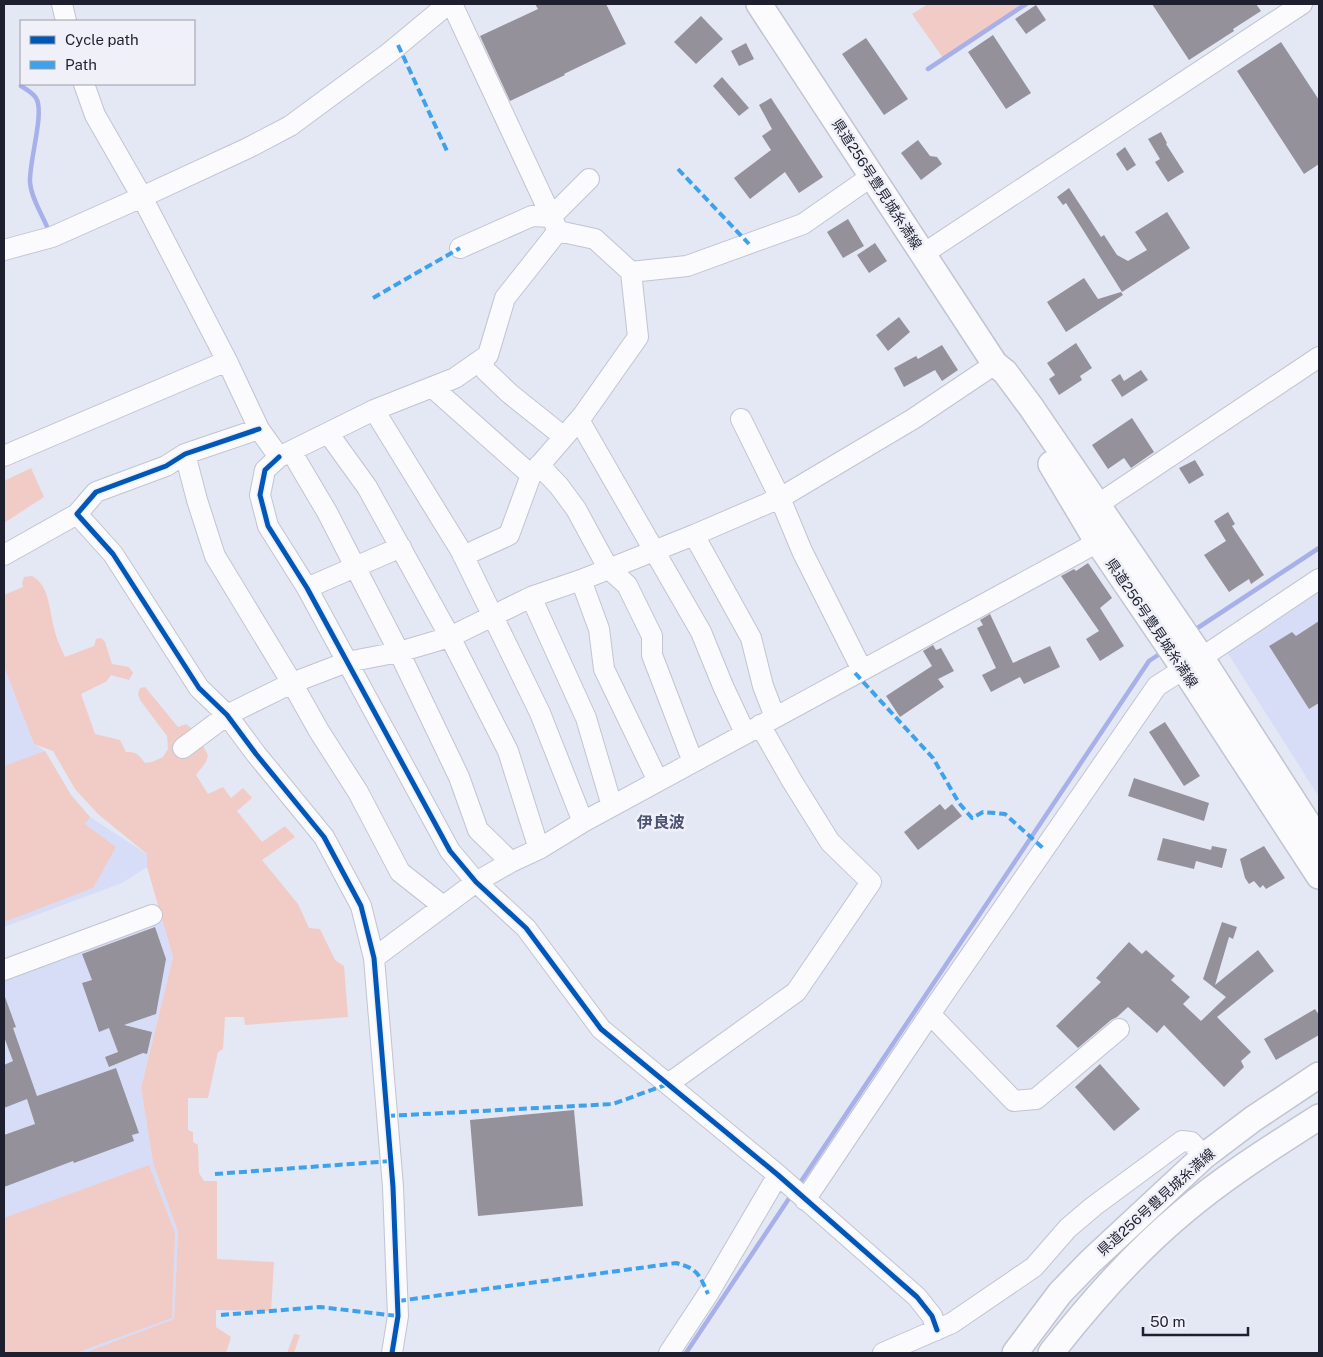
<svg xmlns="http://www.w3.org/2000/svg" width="1323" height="1357" font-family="'Public Sans','Noto Sans JP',sans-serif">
<rect width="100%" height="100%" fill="#e4e7f4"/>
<path fill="#d8ddf7" d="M1319 591V797L1227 652Z
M4 667 34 744 45 751 71 795 90 817 147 854V867L122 883 4 927Z
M159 907 173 957 141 1088 153 1163 178 1232 174 1320 84 1353H4V964Z"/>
<path fill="#f1ccc6" d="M928 4H1024L943 58 912 14Z
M31 468 44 497 4 523V481Z
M32 576C50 586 49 610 54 628 56 638 61 648 65 657L94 646 96 639 101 638 105 642 112 664 129 667 133 673 129 680 111 675 107 681 81 694 95 734 120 740 126 752C137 752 138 754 145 763L152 762 163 757 168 749 167 736 140 700 138 694 140 688 145 687 178 727 186 724 195 731 208 755 206 762 196 775 208 794 223 787 231 798 243 788 252 798 237 811 262 842 285 826 295 837 262 860 298 904 309 928 320 929 335 960 344 966 348 1017 245 1025 244 1017H225L223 1049 218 1052 208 1098H188V1130L193 1132V1142L198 1145 199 1173 204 1181H217V1259L274 1262 271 1311 216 1310V1327L231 1337 226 1353H84L174 1319 178 1232 153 1163 141 1088 173 957 147 867V854L98 814 75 789 53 751 34 744 4 667V595L23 587 22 583 24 577Z
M45 751 71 795 90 817 85 824 116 847 93 888 4 922V766Z
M149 1165 175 1233 172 1318 76 1353H4V1218Z
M294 1334 300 1335 294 1353H287Z"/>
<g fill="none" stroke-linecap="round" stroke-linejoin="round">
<path stroke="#a7b0e9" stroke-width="4.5" d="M928 69 1026 4
M21 86C26 89 33 93 36 98 45 112 29 161 30 182 31 198 42 214 48 229
M1193 631 1319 548
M798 1186 1149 661 1164 651
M686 1353 792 1194"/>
</g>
<path fill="#95919b" d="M535 4H606L626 44 564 74 565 75 510 101 480 36 538 9Z
M1152 4H1256L1261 11 1233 29 1234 31 1189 60Z
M1036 5 1046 20 1026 34 1015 19Z
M701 16 723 39 696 64 674 42Z
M993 35 1031 93 1006 109 968 52Z
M866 38 908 99 884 115 842 54Z
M1281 42 1319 100V164L1304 174 1237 71Z
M746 43 754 59 739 66 731 51Z
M722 77 749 108 739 116 713 86Z
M771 98 823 177 799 193 785 172 750 199 734 178 771 150 762 136 772 129 759 105Z
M1161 132 1167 143 1166 144 1184 172 1168 182 1155 162 1160 159 1148 139Z
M918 140 930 156 937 157 942 164 921 180 901 153Z
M1125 147 1136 165 1127 171 1116 154Z
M1069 188 1101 237 1104 235 1117 255 1128 261 1147 250 1135 232 1167 212 1190 248 1122 292 1066 203 1063 205 1057 197Z
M848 219 864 246 843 258 827 232Z
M875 243 887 261 869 273 857 255Z
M1084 278 1098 299 1121 292 1123 295 1066 332 1047 302Z
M899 317 910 332 888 351 876 335Z
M1076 343 1092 368 1080 376 1082 380 1059 395 1049 379 1055 375 1047 363Z
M942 345 958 370 942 381 935 370 904 387 894 368 916 356 918 359Z
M1141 370 1148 380 1122 397 1111 380 1120 374 1124 381Z
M1132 418 1154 452 1131 468 1124 458 1108 469 1092 445Z
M1195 460 1204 475 1189 484 1179 468Z
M1228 512 1235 524 1232 526 1264 575 1251 584 1249 579 1229 592 1204 555 1226 541 1214 521Z
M1088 563 1112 598 1100 608 1124 646 1100 661 1086 639 1099 631 1061 576 1074 569 1076 571Z
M990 614 1013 663 1050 646 1060 667 1024 684 1020 677 991 692 982 675 996 668 977 628 983 625 980 620Z
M1319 621V703L1309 709 1269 646 1292 632 1296 636Z
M933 645 936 650 941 648 954 671 938 679 944 687 900 717 886 696 932 666 923 651Z
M1165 722 1200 776 1184 786 1149 732Z
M1134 778 1209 803 1204 821 1128 796Z
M940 804 945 810 952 804 962 816 918 850 904 832Z
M1163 838 1211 850 1212 846 1227 849 1222 868 1196 861 1194 869 1157 860Z
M1264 846 1285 878 1266 889 1263 885 1260 888 1254 881 1249 884 1245 878 1240 859Z
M1222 922 1237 927 1233 939 1229 937 1215 985 1258 950 1274 971 1217 1017 1251 1052 1241 1061 1244 1067 1224 1087 1164 1025 1157 1033 1128 1007 1117 1017 1111 1020 1078 1048 1056 1026 1101 982 1096 978 1129 942 1142 954 1146 950 1175 976 1171 980 1190 997 1183 1004 1201 1021 1226 997 1203 979Z
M155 927 166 959 156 1014 124 1025 152 1032 147 1054 143 1053 109 1067 105 1057 118 1052 109 1028 99 1032 82 983 92 980 82 954Z
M4 997H5L16 1027 13 1028 37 1096 116 1068 139 1133 132 1135 134 1141 74 1163 73 1161 4 1187V1135L35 1124 27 1099 4 1108V1065L13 1061 4 1037Z
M1315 1009 1319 1015V1035L1276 1060 1264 1039Z
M1100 1064 1140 1109 1114 1131 1075 1087Z
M574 1110 583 1206 478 1216 470 1120Z"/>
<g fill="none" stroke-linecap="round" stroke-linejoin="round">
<g stroke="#c1c4d1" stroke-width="22">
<path id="minor" d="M62 4 66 21
M452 4 558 231
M84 84 95 115 142 197 227 361 259 429 279 457 374 410 455 378 488 355 505 298 558 231
M558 231 595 239 631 272 687 266 803 224 872 176
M460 248 532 216 551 217 589 179
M4 250 52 237 142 197 248 148 290 126 389 53 448 4
M923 254 1302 4
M481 360 486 371 509 393 564 437
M432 387 531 475 509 535 463 556
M374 410 461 551 540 713 583 822
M741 419 780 498 802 551 862 670
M579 420 701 632 723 686 745 733
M259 429 185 454 166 466 96 492 77 514 113 554 199 688 227 715 256 754 324 837 361 906 374 958 393 1187 398 1316 392 1353
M328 433 367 487 450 637 508 751 539 849
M291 451 327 512 399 652 459 777 478 830 511 862
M185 454 197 500 215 556 292 683 319 731 358 792 400 872 443 906
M4 456 227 361
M279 457 265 470 260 495 268 526 307 588 450 851 476 882 526 928 601 1029 778 1175 917 1297 932 1316 937 1330
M539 465 559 486 576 509 608 568 627 585 652 636V655L693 762
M531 475 583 415 638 337 631 272
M1097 505 1319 357
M694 535 751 638 763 686 775 717
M4 555 77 514
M581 580 599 629 604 669 658 781
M307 588 401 547
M531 597 586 718 612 806
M183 748 227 715 292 683 347 662 399 652 450 637 531 597 581 580 694 535 780 498 913 419 995 364
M374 958 476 882 511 862 539 849 583 822 1078 553 1110 535
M4 970 152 915
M930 1014 1014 1101 1036 1099 1119 1029
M668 1084 796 992 871 882 830 842 792 781 760 725
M805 1200 930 1014 1157 686 1201 658 1319 579
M669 1353 708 1294 778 1175
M883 1353 952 1323 1034 1267 1068 1228 1094 1206 1182 1141 1191 1142 1204 1156"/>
</g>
<g stroke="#c1c4d1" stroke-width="28">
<path id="major" d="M759 4 995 364 1005 372 1031 407 1197 651 1319 841
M1051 464 1097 541 1180 663 1319 876
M1015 1353 1060 1293 1090 1262 1204 1156 1253 1119 1319 1075
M1051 1353C1090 1303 1133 1254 1182 1213 1224 1177 1272 1147 1319 1117"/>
</g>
<use href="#minor" stroke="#fbfbfd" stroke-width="20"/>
<use href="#major" stroke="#fbfbfd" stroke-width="25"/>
<path stroke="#3da2eb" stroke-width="4" stroke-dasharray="8 4" stroke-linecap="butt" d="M398 45 447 151
M678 169 749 244
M373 298 460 248
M855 673 933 758 959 803 972 818 983 812 1005 814 1044 849
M387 1116 613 1104 668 1084
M215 1174 391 1161
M398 1301 676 1263C698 1269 699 1274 708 1294
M221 1315 320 1307 398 1316"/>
<g stroke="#eff0f8" stroke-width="8">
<path id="cycleway" d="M259 429 185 454 166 466 96 492 77 514 113 554 199 688 227 715 256 754 324 837 361 906 374 958 393 1187 398 1316 392 1353
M279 457 265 470 260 495 268 526 307 588 450 851 476 882 526 928 601 1029 778 1175 917 1297 932 1316 937 1330"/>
</g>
<use href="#cycleway" stroke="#0057b8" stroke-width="5"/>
</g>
<g text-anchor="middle" stroke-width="5" stroke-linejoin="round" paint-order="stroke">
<g font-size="14" fill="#1e202f" stroke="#eff0f8">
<text transform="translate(877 184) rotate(57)" y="5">県道256号豊見城糸満線</text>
<text transform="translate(1152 623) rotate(56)" y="5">県道256号豊見城糸満線</text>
<text transform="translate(1156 1202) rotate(-42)" y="5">県道256号豊見城糸満線</text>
</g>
<g font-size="16" font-weight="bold" fill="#4c5171" stroke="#eff0f8">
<text x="661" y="828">伊良波</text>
</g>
</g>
<rect width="1323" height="1357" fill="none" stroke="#1e202f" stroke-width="10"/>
<rect x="20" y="20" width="175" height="65" fill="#eff0f8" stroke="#9b9da8"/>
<rect x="30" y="36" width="25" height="8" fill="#0057b8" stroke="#9b9da8"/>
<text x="65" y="45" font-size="15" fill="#1e202f">Cycle path</text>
<rect x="30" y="61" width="25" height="8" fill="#3da2eb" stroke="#9b9da8"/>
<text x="65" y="70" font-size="15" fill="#1e202f">Path</text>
<path d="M1143 1327v8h105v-8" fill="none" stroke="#1e202f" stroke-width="2.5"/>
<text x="1150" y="1327" font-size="15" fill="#1e202f" stroke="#eff0f8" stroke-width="4" paint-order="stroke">50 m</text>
</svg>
